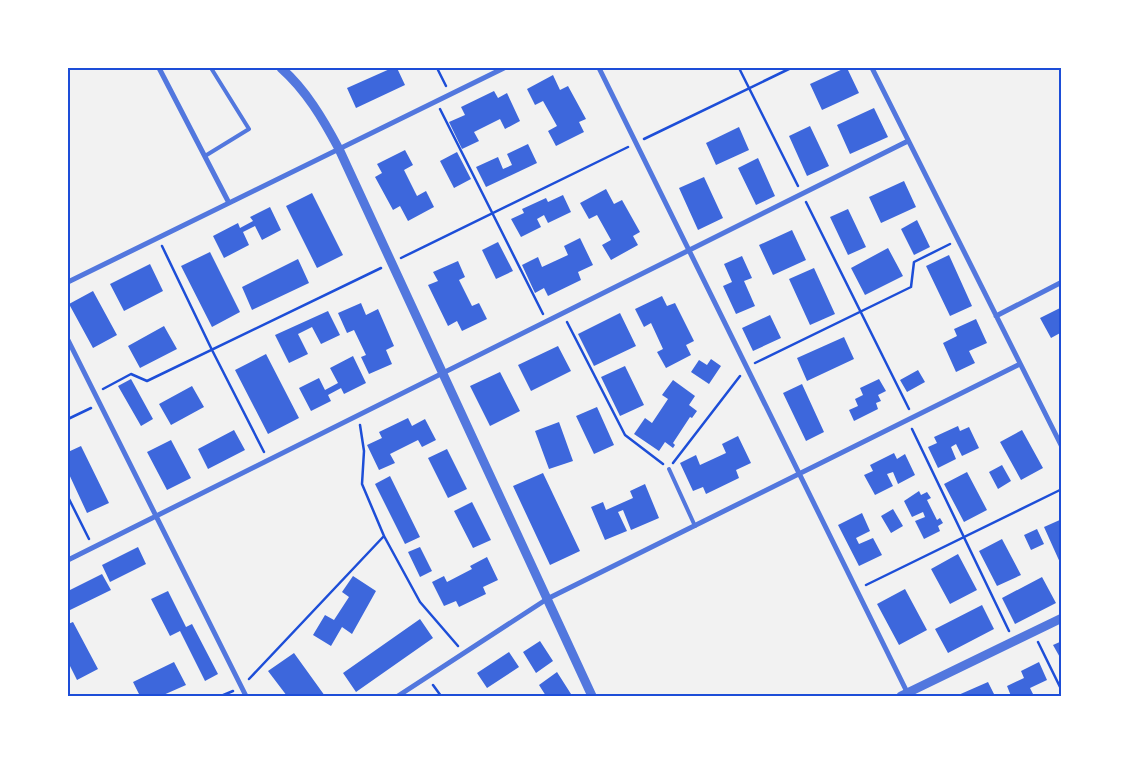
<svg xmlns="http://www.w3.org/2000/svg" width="1129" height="764" font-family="'Exo 2',sans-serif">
<rect width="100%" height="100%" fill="#f2f2f2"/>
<path fill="#3d67dc" d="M392 68H397L405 85 356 108 347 88Z
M845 68H847L859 93 822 110 810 84Z
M553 75 560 90 568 86 586 119 579 122 584 132 556 146 548 131 557 126 543 101 535 105 527 89Z
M494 91 498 98 507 93 520 121 505 129 500 119 474 132 479 141 462 149 449 122 465 115 461 107Z
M874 108 888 137 850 154 837 125Z
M810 126 829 166 807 176 789 136Z
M739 127 749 150 716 165 706 143Z
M528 144 537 163 486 187 476 167 498 157 503 169 512 165 507 154Z
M405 150 413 165 404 170 417 196 426 191 434 207 408 221 400 206 393 210 375 177 382 173 377 164Z
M457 152 471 179 454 188 440 161Z
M758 158 775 196 756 205 738 168Z
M704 177 723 218 698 230 679 188Z
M904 181 916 207 881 223 869 197Z
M606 189 614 204 622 200 640 232 633 236 638 245 611 260 602 245 611 240 597 215 589 219 580 203Z
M312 193 343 255 317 268 286 206Z
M563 195 571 212 548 223 544 215 537 219 541 227 521 237 511 219 524 213 522 209 546 198 548 202Z
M270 207 281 230 262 240 255 226 243 232 249 245 224 258 213 236 238 223 240 228 253 221 250 217Z
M848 209 866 247 848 255 830 217Z
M917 220 930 247 914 255 901 229Z
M792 230 806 260 773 275 759 245Z
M580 238 593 265 578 272 581 280 548 296 544 288 535 293 522 265 538 257 542 267 568 255 564 246Z
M498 242 513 271 496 279 482 250Z
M888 248 903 276 865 295 851 268Z
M210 252 240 312 212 327 181 266Z
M949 255 972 306 950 316 926 266Z
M742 256 752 278 744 281 755 306 736 314 723 286 732 282 724 264Z
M298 259 309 283 252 310 242 287Z
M458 261 465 277 459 280 472 306 479 303 487 319 462 331 457 321 448 326 428 285 438 281 433 272Z
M150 264 163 291 124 311 110 284Z
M814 268 835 314 810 325 789 279Z
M93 291 117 335 93 348 69 304Z
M662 296 667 306 675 303 694 341 686 345 691 355 666 368 657 352 663 349 651 323 644 327 635 309Z
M361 303 366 315 378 309 394 346 386 350 392 364 369 374 361 357 366 355 354 330 347 333 338 313Z
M1062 307V332L1051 338 1040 318Z
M328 311 340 335 321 344 312 327 298 334 308 354 289 363 275 335Z
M620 313 636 346 594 366 578 334Z
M770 315 781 338 753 351 742 328Z
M976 319 987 343 969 351 975 363 956 372 943 343 957 336 954 329Z
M164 326 177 349 140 368 128 346Z
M844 337 854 359 807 381 797 358Z
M558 346 571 371 531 391 518 365Z
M266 354 299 418 268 434 235 370Z
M353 356 366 383 344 394 341 388 328 395 331 401 311 411 299 388 319 378 325 390 338 383 330 368Z
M711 359 721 366 709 384 691 372 699 360 707 365Z
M625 366 644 405 620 416 601 377Z
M918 370 925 382 907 392 900 380Z
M500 372 520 411 490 426 470 386Z
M131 379 153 419 141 426 118 386Z
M879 379 886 391 878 395 881 401 876 403 878 409 854 421 849 410 858 406 855 399 863 395 860 388Z
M673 380 695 396 689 405 697 411 692 418 690 417 673 443 675 445 673 448 665 442 659 451 634 434 645 418 652 423 668 399 662 395Z
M802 384 824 432 806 441 783 393Z
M192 386 204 407 171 425 159 404Z
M597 407 614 445 594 454 576 416Z
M408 418 412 426 425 419 436 440 422 447 418 440 390 454 395 463 379 470 367 445 382 438 379 432Z
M559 422 573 461 549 469 535 431Z
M958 426 960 431 969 427 979 448 962 456 956 444 951 447 956 459 938 468 928 447 937 443 934 437Z
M234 430 245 450 208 469 198 449Z
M1022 430 1043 468 1021 480 1000 442Z
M738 436 751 463 736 470 739 478 706 494 703 487 693 491 680 463 696 455 700 465 726 453 722 444Z
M171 440 191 478 167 490 147 452Z
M81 446 109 503 87 513 68 472V452Z
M447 449 467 489 448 498 428 458Z
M894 453 897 459 905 454 915 475 898 484 893 472 887 474 893 486 875 495 864 475 873 471 870 465Z
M1002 465 1011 481 998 489 989 472Z
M967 472 987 510 964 522 944 484Z
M543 473 580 551 550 565 513 486Z
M390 476 420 537 405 544 375 484Z
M645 484 659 518 631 530 623 510 618 512 627 531 605 540 591 507 603 502 606 510 633 498 630 491Z
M919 491 921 495 927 492 931 498 927 500 937 520 940 518 943 523 938 526 940 531 924 539 915 521 925 517 923 512 912 517 904 501Z
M472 502 491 540 473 548 454 511Z
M893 509 903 526 891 533 881 516Z
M862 513 870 531 856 538 859 544 873 538 882 555 859 566 838 525Z
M1062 519V567L1044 527Z
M1037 529 1044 544 1031 550 1024 535Z
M1002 539 1021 575 997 586 979 551Z
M138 547 146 564 110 582 102 565Z
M420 547 432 571 420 577 408 552Z
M958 554 977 590 950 604 931 569Z
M487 557 498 580 483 587 486 594 459 607 456 601 444 606 432 582 444 576 447 582 472 569 470 566Z
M102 574 111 590 68 611V591Z
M353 576 376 591 352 634 342 627 331 646 313 635 325 615 334 620 349 597 342 592Z
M1042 577 1056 603 1015 624 1002 598Z
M905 589 927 630 899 645 877 604Z
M168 591 186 627 192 624 218 674 205 681 180 631 170 636 151 599Z
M982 605 994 629 948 653 935 629Z
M420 619 433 638 356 692 343 673Z
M73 622 98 669 77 680 68 662V624Z
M540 641 553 661 536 673 523 652Z
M1062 641V661L1053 645Z
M509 652 519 667 487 688 477 673Z
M294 653 325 696H287L268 671Z
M174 662 186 685 161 696H140L133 682Z
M1039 662 1047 680 1030 688 1033 694 1029 696H1011L1007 686 1024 678 1021 671Z
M557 672 571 694 567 696H546L539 685Z
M988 682 995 696H956Z"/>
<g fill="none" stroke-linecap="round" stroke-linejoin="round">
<path stroke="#1d4ed8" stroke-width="2.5" d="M437 68 446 86
M739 68 798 186
M440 109 543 314
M644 139 791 68
M806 202 909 409
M162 246 212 350 264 452
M401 258 628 147
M567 322 625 435 663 464
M755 363 911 287 914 262 950 244
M103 389 131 374 147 381 381 268
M68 419 91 408
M360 425 364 451 362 484 384 536
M912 429 1009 631
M673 463 740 376
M68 497 89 539
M866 585 1062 489
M1038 642 1062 691
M249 679 384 536 420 602 458 646
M433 685 441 696
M221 696 233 691"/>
<path stroke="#5277de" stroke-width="4" d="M205 156 249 129 211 68
M669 469 695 526"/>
<path stroke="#5277de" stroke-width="5" d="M159 68 229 203
M599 68 908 694
M872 68 1062 447
M68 282 504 68
M996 316 1062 282
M68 340 246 696
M68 560 908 141
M398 696 547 599 1020 364"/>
<path stroke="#5277de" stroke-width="9" d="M281 68C306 90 323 119 339 149L592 696
M901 696 1062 618"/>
</g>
<rect width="1129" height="764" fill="none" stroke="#ffffff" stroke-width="138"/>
<rect x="69" y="69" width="991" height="626" fill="none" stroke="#1d4ed8" stroke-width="2"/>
</svg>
